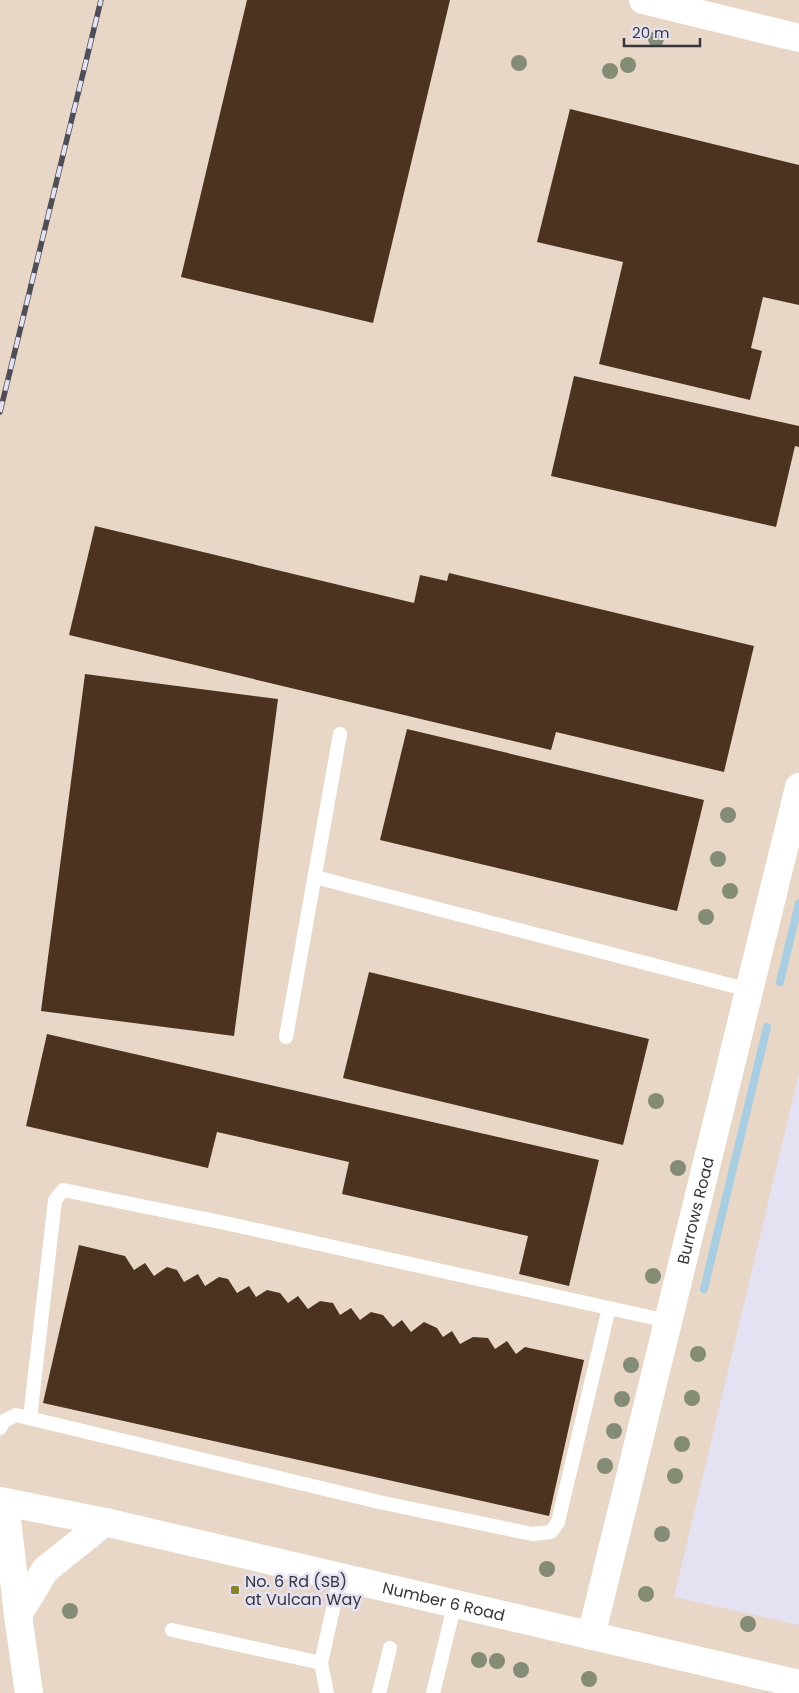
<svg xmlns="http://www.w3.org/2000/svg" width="799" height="1693" font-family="Poppins,sans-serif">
<rect width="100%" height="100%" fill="#e4e2f2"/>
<path fill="#e8d7c6" d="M0 0H799V1073L674 1597 799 1625V1693H0Z"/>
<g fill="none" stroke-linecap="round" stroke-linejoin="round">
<path stroke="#aacee1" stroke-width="8" d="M780 982 799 903
M704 1289 767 1027"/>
</g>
<path fill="#4c3320" d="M247 0H450L373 323 181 277Z
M570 109 799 165V305L763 297 751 348 762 351 750 400 599 364 623 262 537 242Z
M574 376 799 426V447L795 446 776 527 551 476Z
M95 526 414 603 420 575 447 581 449 573 754 646 724 772 556 732 551 750 69 635Z
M85 674 278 699 234 1036 41 1011Z
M407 729 704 800 677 911 380 840Z
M369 972 649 1039 623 1145 343 1078Z
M47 1034 599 1160 569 1286 519 1274 528 1236 342 1194 349 1162 217 1132 208 1168 26 1126Z
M79 1245 125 1256 134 1270 145 1263 154 1276 167 1267 177 1270 184 1282 198 1274 205 1286 219 1277 228 1279 237 1293 249 1286 256 1297 267 1290 280 1293 288 1303 298 1296 308 1309 320 1301 333 1303 340 1315 351 1308 360 1320 371 1312 383 1315 393 1327 402 1320 411 1332 424 1322 437 1328 443 1337 452 1331 460 1344 473 1337 488 1338 495 1349 507 1341 516 1354 525 1347 584 1360 549 1516 43 1403Z"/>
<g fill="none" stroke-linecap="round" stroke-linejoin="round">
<path stroke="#fff" stroke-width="14" d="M315 877 749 990
M286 1037 340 734
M30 1418 55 1200 63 1190 225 1223 609 1308
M0 1428 4 1421 16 1415 379 1502 532 1534 551 1532 558 1522 609 1308 668 1321
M172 1630 321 1663 340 1577
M321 1663 327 1693
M379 1693 390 1648
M433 1693 455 1603"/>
<g stroke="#fff" stroke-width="28">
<path d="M643 0 799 38"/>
<path id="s1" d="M591 1636 799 787"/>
</g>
<g stroke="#fff" stroke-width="28">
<path id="s2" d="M0 1501 105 1522 799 1684"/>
<path d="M5 1502 18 1615 29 1693"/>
<path d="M18 1615 45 1570 105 1522"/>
</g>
<g stroke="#4f4d55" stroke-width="5.5">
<path id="rail" d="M0 412 101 0"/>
</g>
<use href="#rail" stroke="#e4e2f2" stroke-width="4" stroke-dasharray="11" stroke-linecap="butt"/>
</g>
<g fill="#848c76">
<circle cx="656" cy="39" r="8"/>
<circle cx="519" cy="63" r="8"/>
<circle cx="628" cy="65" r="8"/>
<circle cx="610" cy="71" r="8"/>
<circle cx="728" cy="815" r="8"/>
<circle cx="718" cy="859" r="8"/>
<circle cx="730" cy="891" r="8"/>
<circle cx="706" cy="917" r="8"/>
<circle cx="656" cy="1101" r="8"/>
<circle cx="678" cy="1168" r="8"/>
<circle cx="653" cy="1276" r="8"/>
<circle cx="698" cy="1354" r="8"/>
<circle cx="631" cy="1365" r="8"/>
<circle cx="692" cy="1398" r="8"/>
<circle cx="622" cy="1399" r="8"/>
<circle cx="614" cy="1431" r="8"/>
<circle cx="682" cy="1444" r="8"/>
<circle cx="605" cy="1466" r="8"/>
<circle cx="675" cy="1476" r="8"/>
<circle cx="662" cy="1534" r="8"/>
<circle cx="547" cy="1569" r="8"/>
<circle cx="646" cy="1594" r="8"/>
<circle cx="70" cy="1611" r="8"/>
<circle cx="748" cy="1624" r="8"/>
<circle cx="479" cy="1660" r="8"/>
<circle cx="497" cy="1661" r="8"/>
<circle cx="521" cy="1670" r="8"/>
<circle cx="589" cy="1679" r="8"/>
</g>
<rect fill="#89832b" stroke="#e4e2f2" stroke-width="2" x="230" y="1585" width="10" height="10" rx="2.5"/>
<g text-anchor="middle" stroke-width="5" stroke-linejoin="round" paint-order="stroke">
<g font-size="16" fill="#38363d" stroke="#e4e2f2">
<text dy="6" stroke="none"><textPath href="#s1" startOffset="438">Burrows Road</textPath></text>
<text dy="6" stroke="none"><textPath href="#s2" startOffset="455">Number 6 Road</textPath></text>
</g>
<g font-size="16" fill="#38363d" stroke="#e4e2f2" text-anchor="start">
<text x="245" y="1587">No. 6 Rd (SB)<tspan x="245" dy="18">at Vulcan Way</tspan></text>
</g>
</g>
<path d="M624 38v8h76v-8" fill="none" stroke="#38363d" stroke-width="2.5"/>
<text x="632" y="38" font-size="15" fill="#38363d" stroke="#e4e2f2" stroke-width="4" paint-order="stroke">20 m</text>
</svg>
